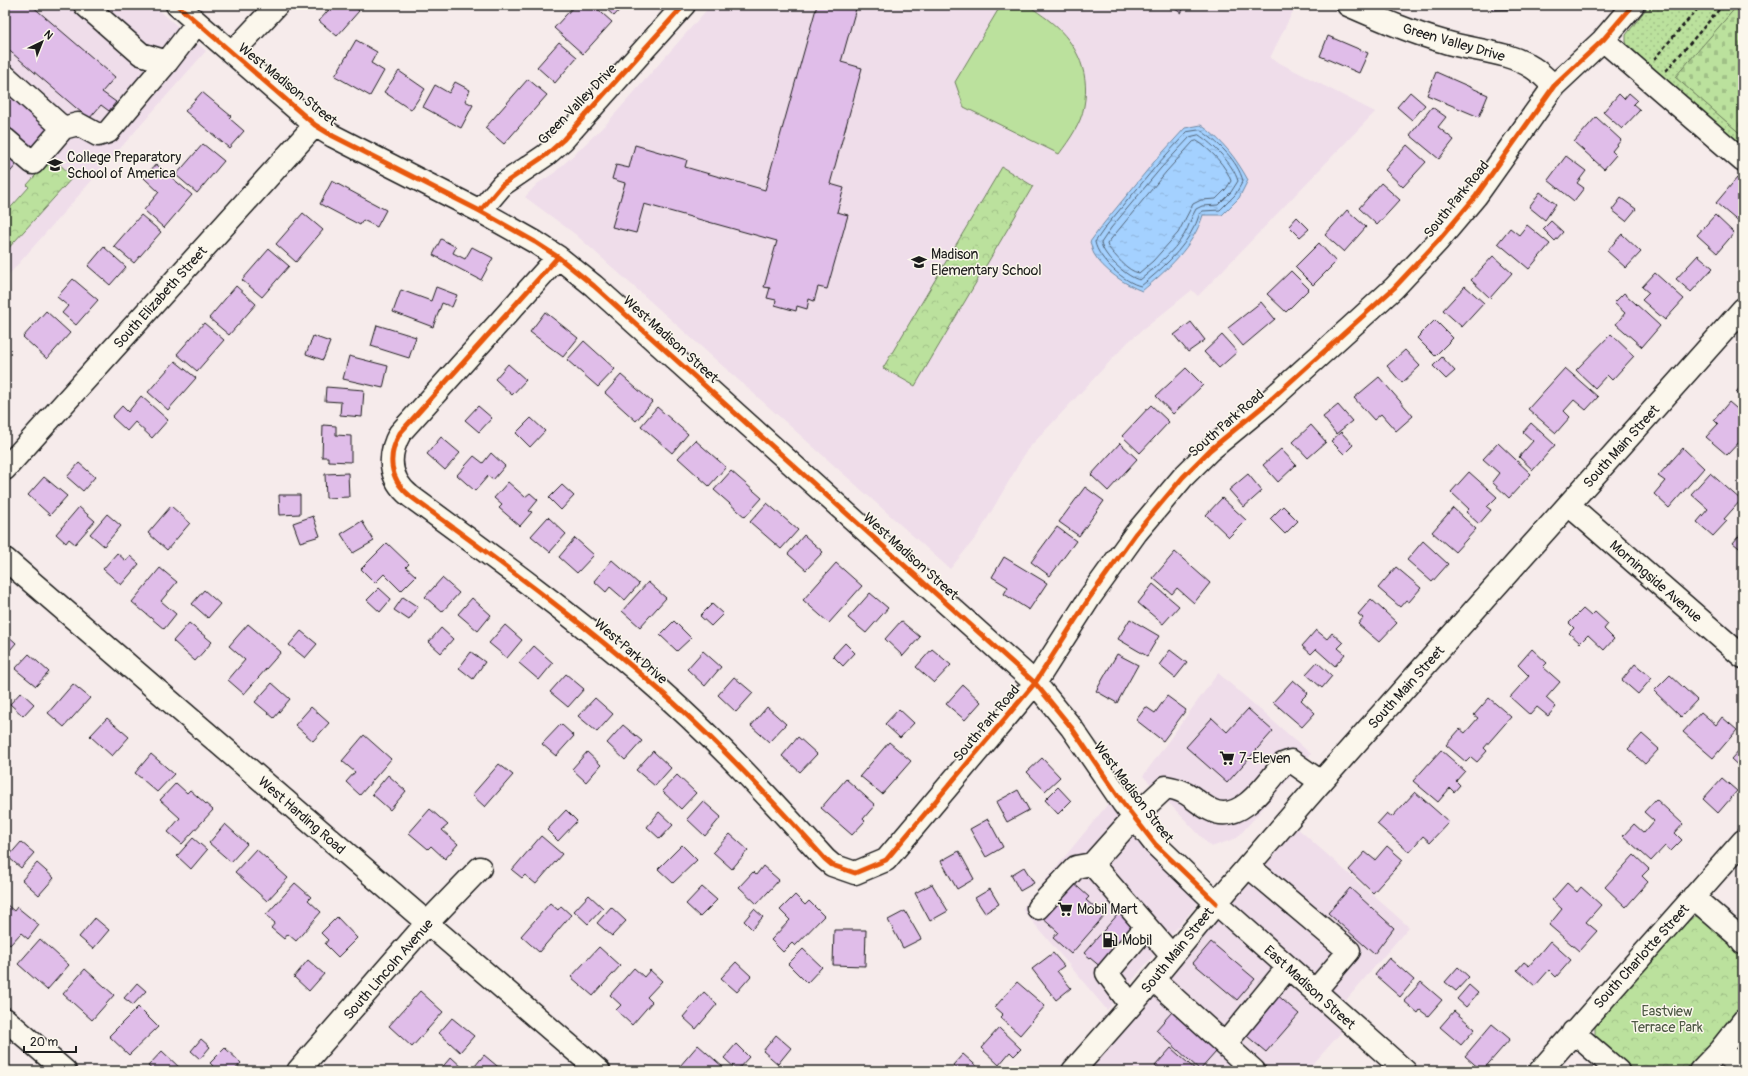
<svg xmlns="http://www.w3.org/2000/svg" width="1748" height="1076" font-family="Pangolin,sans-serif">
<defs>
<pattern id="grass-dots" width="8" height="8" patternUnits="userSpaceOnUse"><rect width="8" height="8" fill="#bbe19d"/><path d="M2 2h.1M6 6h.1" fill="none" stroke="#a0c087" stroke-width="1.8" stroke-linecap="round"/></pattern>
<pattern id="cemetery-stones" width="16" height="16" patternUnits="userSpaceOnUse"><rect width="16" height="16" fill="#bbe19d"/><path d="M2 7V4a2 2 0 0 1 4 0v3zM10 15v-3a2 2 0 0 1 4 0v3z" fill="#a0c087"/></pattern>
<pattern id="park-crowns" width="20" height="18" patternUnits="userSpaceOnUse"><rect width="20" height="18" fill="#bbe19d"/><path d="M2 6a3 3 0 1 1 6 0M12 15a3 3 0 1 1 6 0" fill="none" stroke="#a0c087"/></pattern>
<pattern id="water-ripples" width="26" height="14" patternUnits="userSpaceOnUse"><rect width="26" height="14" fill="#a4d1ff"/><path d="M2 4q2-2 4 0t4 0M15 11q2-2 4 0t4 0" fill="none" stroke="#8db3da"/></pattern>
</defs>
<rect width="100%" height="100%" fill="#f6ebeb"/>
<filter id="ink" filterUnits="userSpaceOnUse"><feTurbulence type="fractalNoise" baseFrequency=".025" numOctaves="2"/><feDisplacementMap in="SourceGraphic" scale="8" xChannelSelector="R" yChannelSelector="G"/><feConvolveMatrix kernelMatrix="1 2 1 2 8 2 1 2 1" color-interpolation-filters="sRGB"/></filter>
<g filter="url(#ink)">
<path fill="#efddea" d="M5 5H153L206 51 5 279Z
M711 5H1296L1270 58 1375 112 1198 296 1192 290 1129 341 1027 450 977 536 950 569 575 234 525 197 537 184 554 173 578 151 607 123Z
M1218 673 1311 754 1237 838 1211 847 1143 776Z
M1112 799 1200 901 1107 1010 1022 909Z
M1296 827 1409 927 1340 1007 1225 905Z
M1215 918 1345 1028 1307 1071H1081Z"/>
<path fill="url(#grass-dots)" stroke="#6c7e5c" d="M1649 5H1738L1676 77 1743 136V150L1630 51 1626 42V35Z"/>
<path fill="url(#cemetery-stones)" stroke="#6c7e5c" d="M1738 5H1743V136L1675 77Z"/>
<path fill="url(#park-crowns)" stroke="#6c7e5c" d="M52 157 73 177 5 252V214L29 187 27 185Z
M1002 167 1033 186 915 386 883 368Z
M1695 916H1701L1736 944 1743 955V1007L1738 1015 1697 1062 1685 1071H1628L1595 1040V1027L1600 1019 1682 926Z"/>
<path fill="#bbe19d" stroke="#6c7e5c" d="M1001 5C1008 5 1018 3 1025 5 1032 7 1040 14 1046 18 1074 39 1091 69 1084 106 1081 124 1070 139 1059 154L964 107 955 82Z"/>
<path fill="url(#water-ripples)" stroke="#6e89a4" d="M1201 125C1222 140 1236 158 1248 180L1239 198 1222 215H1203C1193 247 1167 270 1142 291 1126 285 1103 270 1094 254 1092 251 1092 246 1090 242L1104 223 1154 162 1185 128Z"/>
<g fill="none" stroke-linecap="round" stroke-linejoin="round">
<path stroke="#526477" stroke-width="1" d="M1200 130C1217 141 1238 161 1243 181L1235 195 1220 210 1203 211 1200 213C1198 217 1197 223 1194 227 1183 250 1161 270 1141 286 1125 283 1098 259 1095 242L1107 225 1157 165 1187 132Z
M1199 135C1214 145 1233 164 1238 181L1231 192 1218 205 1202 206 1196 209C1191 217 1189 227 1184 235 1173 252 1156 267 1140 280 1128 278 1103 256 1101 243L1111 228 1161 168 1190 137Z
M1197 141C1210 149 1227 167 1231 181L1226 189 1216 199 1201 200 1193 204 1178 233 1153 261 1139 273C1127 271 1116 256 1108 247L1107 244 1166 172 1193 142Z"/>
</g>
<path fill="#e0bde9" stroke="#1c1c1c" d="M5 5H31L115 77 102 92 116 102 109 111 101 105 89 119 5 47Z
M333 5H353L359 11 337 36 319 21Z
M575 5H593L612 22 583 54 554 28Z
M602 5H624L614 16Z
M817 5H857L841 62 862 68 830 184 844 188 837 212 848 215 827 289 818 287 814 301 809 299 807 309 797 306 796 311 775 305 776 300 767 298 770 288 764 287 777 241 644 204 636 233 612 227 625 183 612 179 616 165 629 168 635 145 687 160 685 167 765 190Z
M1169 5H1186L1181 13Z
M1492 5H1533V9L1492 10Z
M1328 36 1368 53 1359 73 1320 56Z
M356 40 377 52 371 63 384 71 370 96 335 76Z
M559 42 577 57 555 83 537 67Z
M399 71 425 89 411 110 384 92Z
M1436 72 1488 95 1479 117 1427 95Z
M528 79 547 95 504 144 485 128Z
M5 80 53 122 5 178Z
M455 82 470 90 465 101 473 105 461 128 423 107 435 85 449 93Z
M202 92 231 116 229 118 244 131 229 148 185 111Z
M1410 92 1425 105 1412 120 1397 107Z
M1629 93 1637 100 1633 104 1640 110 1622 129 1603 112 1619 94 1624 99Z
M1432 107 1446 117 1438 127 1454 140 1439 159 1410 135Z
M1596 117 1621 140 1612 151 1616 155 1604 169 1574 142Z
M203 144 224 161 197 193 176 175Z
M1407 145 1426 162 1403 187 1385 170Z
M1566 156 1586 171 1577 183 1584 188 1574 201 1548 180Z
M156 164 192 195 164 228 144 210 159 192 144 178Z
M1737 178 1743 183V222L1741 224 1716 203Z
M332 181 386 210 377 227 363 220 360 225 320 204Z
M1381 183 1400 200 1377 225 1359 208Z
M1540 192 1556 204 1545 220 1529 207Z
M1621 198 1636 209 1626 221 1612 210Z
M1347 210 1366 227 1344 252 1325 235Z
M303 213 323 230 296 262 276 244Z
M141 215 161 232 134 263 114 246Z
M1715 215 1734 233 1717 253 1697 235Z
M1297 217 1309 229 1300 237 1289 226Z
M1551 221 1563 232 1555 241 1543 229Z
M1527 225 1550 244 1529 269 1498 243 1510 228 1519 235Z
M1622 234 1641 252 1626 268 1607 251Z
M441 239 456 247 453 253 465 259 472 247 493 258 481 280 433 255Z
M1319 243 1336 262 1313 285 1295 267Z
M104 247 126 267 110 285 88 266Z
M269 249 289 266 262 297 242 280Z
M1698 255 1713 268 1691 292 1676 279Z
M1493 256 1512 273 1490 298 1471 280Z
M1291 271 1309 289 1286 312 1267 294Z
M1655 273 1684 299 1665 320 1642 300 1649 293 1642 287Z
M73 279 98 300 76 325 62 313 68 306 57 297Z
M236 286 256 304 229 335 209 318Z
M1465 286 1484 303 1462 327 1443 310Z
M436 287 457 295 452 307 442 303 433 327 393 312 401 290 431 301Z
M1624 293 1660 326 1642 347 1616 324 1625 313 1614 303Z
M1261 302 1275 319 1243 346 1228 328Z
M46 311 70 333 47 359 23 337Z
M545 312 578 338 563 357 530 332Z
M1435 320 1453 338 1435 356 1417 338Z
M1191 322 1205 340 1188 352 1174 335Z
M204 323 224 340 197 371 177 354Z
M377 325 416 337 409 358 371 346Z
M1611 334 1634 356 1612 380 1607 375 1595 388 1576 370Z
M1222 335 1237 352 1219 368 1204 352Z
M313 336 330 342 323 360 306 354Z
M584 341 615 369 598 387 567 360Z
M1405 350 1420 366 1402 383 1387 366Z
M349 356 388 366 383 388 343 379Z
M1442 357 1455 371 1446 379 1433 366Z
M175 361 196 378 168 410 148 392Z
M508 364 526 380 512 395 495 379Z
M1186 368 1203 385 1173 414 1156 396Z
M1565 368 1598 397 1586 410 1574 400 1564 411 1570 417 1556 433 1528 409Z
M621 375 652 402 636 421 605 393Z
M1379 377 1413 416 1396 431 1381 414 1374 420 1354 398Z
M1743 384V398L1736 392Z
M326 387 364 390 362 417 340 415 341 402 325 401Z
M141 396 168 420 152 438 135 422 127 431 112 417 122 406 128 412Z
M1729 402 1743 414V438L1727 455 1706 437 1718 424 1714 420Z
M1151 405 1169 422 1140 453 1122 436Z
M1338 405 1352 421 1336 434 1323 417Z
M478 406 492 418 479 432 465 420Z
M657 407 688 434 672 453 641 426Z
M531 418 545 431 530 447 516 433Z
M1531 423 1555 445 1533 470 1519 457 1533 441 1523 432Z
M323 425 336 426V435L351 436V462L328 461V457H322Z
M1311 425 1326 442 1308 458 1293 442Z
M1341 432 1353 445 1344 454 1331 441Z
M441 437 460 453 445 470 427 454Z
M695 440 726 467 709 486 678 458Z
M1120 443 1137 459 1108 491 1091 475Z
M1498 443 1531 474 1509 498 1492 482 1499 473 1483 459Z
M1683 448 1704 468 1669 508 1654 494 1665 481 1658 476Z
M1281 449 1296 465 1278 482 1263 465Z
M491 453 505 466 493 480 488 476 475 491 457 475 474 456 483 463Z
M79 463 95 477 83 491 67 477Z
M731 471 762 498 745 517 714 490Z
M1469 472 1497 497 1487 507 1491 510 1479 524 1466 512 1469 509 1451 492Z
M348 473 349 497 326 498 325 474Z
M1710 473 1741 500 1724 519 1727 521 1713 536 1697 522 1708 509 1691 494Z
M1248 474 1262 491 1244 507 1229 490Z
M44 477 67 496 50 515 28 495Z
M508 482 525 497 530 493 538 500 529 511 532 512 520 526 499 508 502 505 494 498Z
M562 485 574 496 561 510 549 498Z
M1085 487 1104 501 1079 536 1059 522Z
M279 495H300V514L280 515Z
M1222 498 1246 520 1229 537 1206 515Z
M767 503 798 530 781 549 750 522Z
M171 506 190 523 167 550 148 533Z
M1283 506 1298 521 1285 534 1270 519Z
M79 507 95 521 75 544 69 539 66 543 56 534Z
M1453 508 1476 529 1455 552 1432 532Z
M107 514 121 526 104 546 90 534Z
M313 516 320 536 300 542 293 523Z
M548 517 566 534 550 552 531 536Z
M362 521 374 541 353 553 341 534Z
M1057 527 1076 541 1050 576 1031 562Z
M1743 531V551L1733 543Z
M804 535 823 552 806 570 788 554Z
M575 538 594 555 577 573 559 557Z
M1423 541 1448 564 1432 582 1407 560Z
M387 543 409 564 406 567 416 576 401 591 384 574 375 583 361 569Z
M1175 552 1210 583 1194 603 1177 588 1172 594 1153 578Z
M117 553 126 561 130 556 139 564 121 585 103 569Z
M1004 557 1047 583 1029 610 1004 594 1008 587 992 577Z
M612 560 639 584 625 600 610 587 606 592 594 581Z
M836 563 862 586 829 623 803 600Z
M1396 567 1421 588 1409 602 1406 600 1400 607 1378 588Z
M160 568 177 582 161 601 176 614 164 629 132 602Z
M442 578 459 593 442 612 425 597Z
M648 582 666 598 640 627 622 611Z
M1153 584 1179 606 1163 624 1138 603Z
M379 588 391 599 380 612 367 600Z
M204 590 220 604 208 618 192 604Z
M870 593 888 608 866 633 848 618Z
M403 597 418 607 409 620 394 610Z
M472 598 491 615 478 631 458 614Z
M1371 599 1397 623 1379 642 1358 624 1363 618 1358 614Z
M712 604 723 614 711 626 700 616Z
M1583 609 1591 616 1595 612 1608 624 1604 629 1614 639 1604 650 1588 635 1580 643 1569 633 1574 628 1569 623Z
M1130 619 1159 636 1147 656 1118 639Z
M674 621 691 638 677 651 660 635Z
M901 621 920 637 903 656 885 639Z
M189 623 212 642 195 661 173 641Z
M248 624 281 652 244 694 228 680 245 660 229 646Z
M505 625 522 640 507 658 489 643Z
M441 628 453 639 441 653 429 642Z
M1316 630 1327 639 1332 633 1343 643 1338 648 1345 654 1335 666 1316 649 1311 654 1302 646Z
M301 631 317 644 305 658 289 645Z
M5 633 16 643 5 656Z
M845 643 855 653 843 666 833 656Z
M534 646 553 663 539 680 519 663Z
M932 649 951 665 934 683 916 667Z
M1532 649 1547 663 1543 667 1560 682 1546 698 1556 707 1548 716 1537 707 1530 715 1510 697 1529 676 1518 665Z
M1170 650 1187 663 1175 678 1159 665Z
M703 651 721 667 705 686 687 669Z
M471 652 485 662 473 679 459 668Z
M29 654 49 672 36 686 15 669Z
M1117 654 1138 665 1117 703 1096 691Z
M1317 662 1332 676 1322 688 1306 674Z
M1635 664 1652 678 1638 694 1622 680Z
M566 674 584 689 568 707 550 692Z
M1670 675 1697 700 1681 717 1654 691Z
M734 677 753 693 736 712 718 695Z
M1293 680 1308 693 1301 700 1315 713 1302 727 1273 702Z
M272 683 290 699 274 718 255 702Z
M73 684 90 698 64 727 48 713Z
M963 685 981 702 965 720 946 704Z
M21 692 34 704 23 716 10 704Z
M1167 696 1186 710 1163 741 1136 720 1146 707 1155 713Z
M595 698 613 714 597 732 578 716Z
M1489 698 1511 717 1484 748 1487 751 1477 762 1471 757 1466 762 1446 745 1460 729 1465 733 1478 718 1474 715Z
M311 707 329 723 313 741 295 725Z
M767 707 786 724 769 742 751 726Z
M899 709 914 723 900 738 885 724Z
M1248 709 1273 731 1227 783 1186 747 1212 718 1227 732Z
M1701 712 1716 725 1722 717 1737 730 1713 758 1683 732Z
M107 718 129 737 112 756 90 736Z
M561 724 574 736 556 756 542 744Z
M623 725 642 741 625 760 607 743Z
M1642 734 1659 749 1645 764 1628 749Z
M364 735 391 759 360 795 346 782 355 772 342 761Z
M798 737 817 754 800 772 782 756Z
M889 742 911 761 882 794 860 776Z
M1741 748 1743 749V770L1731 759Z
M1441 750 1465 771 1456 781 1460 785 1454 792 1450 788 1438 802 1413 781Z
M653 751 671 768 655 786 636 770Z
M587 752 601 765 586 782 572 769Z
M151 754 174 774 157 792 135 773Z
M1042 758 1060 777 1045 791 1027 772Z
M499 764 513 775 485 807 472 795Z
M388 775 406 791 390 810 372 794Z
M677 775 696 793 681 809 662 791Z
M1722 778 1737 791 1718 813 1703 799Z
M846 779 875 805 863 819 865 821 852 835 821 808Z
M176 783 187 793 190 790 213 810 182 844 168 832 180 818 160 800Z
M1058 787 1071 801 1058 814 1045 800Z
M1018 790 1029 810 1007 822 996 802Z
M1415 792 1449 822 1430 842 1423 836 1409 852 1377 824 1387 813 1392 817Z
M1656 799 1683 824 1675 833 1682 840 1671 851 1665 846 1651 861 1623 836 1634 824 1644 833 1654 821 1644 812Z
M703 801 721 817 705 836 687 819Z
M430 809 448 825 442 830 458 844 445 859 431 846 428 849 409 833Z
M566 810 577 821 558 841 547 830Z
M659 812 673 825 660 839 647 827Z
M988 819 1003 847 986 857 970 829Z
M225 824 247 844 231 862 209 843Z
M730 834 748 850 732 869 713 852Z
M541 836 562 854 536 884 525 875 522 878 512 870Z
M193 838 207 850 191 869 177 856Z
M21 842 34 853 21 868 8 857Z
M682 845 697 860 673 883 658 869Z
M1387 846 1403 860 1373 893 1349 870 1365 852 1375 860Z
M256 849 288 878 267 901 235 872Z
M959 851 974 879 957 889 941 861Z
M1634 855 1649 869 1642 876 1648 882 1626 907 1605 887Z
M37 863 54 878 39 895 22 880Z
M763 866 779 880 757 904 739 887 753 872 756 875Z
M1024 867 1034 883 1020 891 1011 875Z
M1071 881 1089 897 1086 900 1104 916 1071 954 1053 938 1058 932 1040 916Z
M295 883 311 897 308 900 321 912 296 941 288 934 284 939 271 928 275 923 266 915Z
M1567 883 1577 892 1581 887 1601 905 1586 922 1597 931 1579 951 1549 925 1562 909 1552 900Z
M932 884 948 911 930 921 915 893Z
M702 887 717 900 700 917 686 904Z
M1350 888 1394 928 1374 954 1328 913Z
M990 889 999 904 985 913 975 898Z
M589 895 603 908 588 924 574 911Z
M795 895 805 905 809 901 824 916 795 946 792 943 783 952 771 940 790 920 780 910Z
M550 903 558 910 561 906 571 915 539 952 521 936Z
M6 904 14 911 17 907 39 925 28 939 21 933 10 945 5 941Z
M611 907 626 921 612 936 597 923Z
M754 909 763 917 752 929 744 921Z
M905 911 921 939 903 948 888 920Z
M1119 913 1136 928 1102 968 1084 953Z
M337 917 357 938 338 957 325 944 328 940 321 933Z
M95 918 109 930 93 949 79 937Z
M834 930H866L865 966 833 965Z
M40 939 69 965 47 990 18 964Z
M1550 941 1571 960 1556 977 1549 970 1535 986 1517 970 1524 962 1529 966Z
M1211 942 1255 979 1237 1000 1193 963Z
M599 947 620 966 593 996 571 977Z
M803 949 822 967 807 983 788 964Z
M1053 953 1064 966 1057 971 1071 988 1056 1000 1032 969Z
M1389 958 1414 980 1400 997 1375 975Z
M308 960 324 974 309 991 294 977Z
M736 962 751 976 737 992 721 978Z
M1458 967 1469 977 1456 991 1445 982Z
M634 968 644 977 650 970 662 981 647 997 652 1002 632 1025 616 1010 621 1005 610 995Z
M85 969 114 995 92 1020 63 994Z
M1017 982 1045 1006 1020 1035 1000 1017 1003 1014 995 1007Z
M1421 982 1442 1000 1428 1016 1420 1010 1418 1013 1404 1001Z
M137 983 146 991 133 1005 124 998Z
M1469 985 1478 993 1466 1007 1457 999Z
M420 991 443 1012 412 1047 389 1026Z
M704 992 717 1004 696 1029 683 1017Z
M1275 993 1299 1014 1266 1052 1241 1031Z
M138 1007 158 1027 129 1055 109 1036Z
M1454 1011 1475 1029 1461 1045 1440 1027Z
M1172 1012 1216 1052 1200 1070 1156 1030Z
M452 1018 474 1036 460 1052 439 1033Z
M1492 1024 1510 1039 1482 1071 1465 1056Z
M999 1028 1021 1049 1014 1056 1010 1052 999 1065 981 1048Z
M776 1035 791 1048 778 1064 763 1051Z
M201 1039 210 1047 200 1059 191 1051Z
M736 1044 749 1057 737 1070 724 1058Z
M698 1045 724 1068 721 1071H686L680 1066Z
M225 1048 241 1063 234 1071H210L214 1067 210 1063Z
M1171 1048 1197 1071H1160L1155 1066Z
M162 1051 181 1069 179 1071H154L148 1066Z
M963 1054 982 1071H958L953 1065Z
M484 1055 503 1071H471Z
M451 1057 464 1069 462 1071H439Z"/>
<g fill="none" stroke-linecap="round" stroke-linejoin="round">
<g stroke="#1c1c1c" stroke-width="25">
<path id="minor" d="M85 5 141 54 167 62
M177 5 315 125 333 136 480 211 535 242 558 257 594 286 1035 683 1071 727 1123 803 1155 844 1216 903 1405 1071
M1348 5C1380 19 1412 33 1445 42 1474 51 1508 51 1533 68 1541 73 1547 80 1554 86
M1603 40 1743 161
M232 53 277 5
M5 76 63 128 78 124 98 135 108 132 167 62 197 23
M5 139 33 163 63 128
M480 211 502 185 546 155 563 140 684 5
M558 257 400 433C387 456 389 479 410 496 492 556 573 615 649 681 712 735 769 797 825 859L832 865 855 873 886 860 1035 683 1090 597 1136 533 1183 477 1210 450 1267 403 1394 288 1438 241 1476 196 1554 86 1603 40 1633 5
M5 469 315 125
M1569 505 1743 657
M5 559 599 1071
M1248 866 1349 951 1315 991
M1693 897 1738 936 1743 943
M1038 908 1076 867 1092 864
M1172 956 1092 864 1134 817 1166 787C1191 791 1192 800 1211 810 1240 825 1267 783 1283 764L1291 761 1321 782
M1153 979 1254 1071
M1131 1005 1107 973 1146 927
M5 1019 65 1071
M1573 1032 1618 1071
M1225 1044 1288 967
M1720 1050 1743 1070
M298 1071 427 923 480 868
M1540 1071 1743 841
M1700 1071 1720 1050 1743 1021"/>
</g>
<g stroke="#1c1c1c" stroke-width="25">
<path id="major" d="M1073 1071 1141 994 1216 903 1321 782 1743 309"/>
</g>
<path stroke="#1c1c1c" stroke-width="2.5" stroke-dasharray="4 3" stroke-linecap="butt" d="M1654 59 1701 5
M1666 71 1723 5"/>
<use href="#minor" stroke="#fbf7ec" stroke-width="22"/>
<use href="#major" stroke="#fbf7ec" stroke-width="22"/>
<g stroke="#fbf7ec" stroke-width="8">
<path id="cycleway" d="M177 5 315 125 333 136 480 211 535 242 558 257 594 286 1035 683 1071 727 1123 803 1155 844 1216 903
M480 211 502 185 546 155 563 140 684 5
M558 257 400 433C387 456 389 479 410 496 492 556 573 615 649 681 712 735 769 797 825 859L832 865 855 873 886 860 1035 683 1090 597 1136 533 1183 477 1210 450 1267 403 1394 288 1438 241 1476 196 1554 86 1603 40 1633 5"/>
</g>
<use href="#cycleway" stroke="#e8590c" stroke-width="5"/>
</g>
</g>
<defs>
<g id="school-bare" transform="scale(1.2)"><path d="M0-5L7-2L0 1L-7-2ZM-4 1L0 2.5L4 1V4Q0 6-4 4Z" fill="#1c1c1c" stroke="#fbf7ec" stroke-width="2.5" paint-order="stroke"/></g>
<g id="supermarket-bare" transform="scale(1.2)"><path d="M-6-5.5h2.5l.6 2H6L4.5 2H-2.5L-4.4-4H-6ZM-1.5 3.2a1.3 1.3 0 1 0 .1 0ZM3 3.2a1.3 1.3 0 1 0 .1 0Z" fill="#1c1c1c" stroke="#fbf7ec" stroke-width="2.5" paint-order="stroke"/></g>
<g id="fuel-bare" transform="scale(1.2)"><path d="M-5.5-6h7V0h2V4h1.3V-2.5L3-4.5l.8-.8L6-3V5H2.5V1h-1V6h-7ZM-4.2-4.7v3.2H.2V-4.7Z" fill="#1c1c1c" stroke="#fbf7ec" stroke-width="2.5" paint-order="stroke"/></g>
</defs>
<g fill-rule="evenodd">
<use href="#school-bare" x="55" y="165"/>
<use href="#school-bare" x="919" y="262"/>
<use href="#supermarket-bare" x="1227" y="758"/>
<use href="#supermarket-bare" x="1065" y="909"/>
<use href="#fuel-bare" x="1110" y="940"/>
</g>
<g text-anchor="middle" stroke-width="3" stroke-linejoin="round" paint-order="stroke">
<g font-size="14" fill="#1c1c1c" stroke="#fbf7ec">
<text transform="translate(1454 42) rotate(16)" y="5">Green Valley Drive</text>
<text transform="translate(288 84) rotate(39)" y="5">West Madison Street</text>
<text transform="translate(577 104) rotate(-46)" y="5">Green Valley Drive</text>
<text transform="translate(1456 199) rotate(-51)" y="5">South Park Road</text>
<text transform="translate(160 297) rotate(-48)" y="5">South Elizabeth Street</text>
<text transform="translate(671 339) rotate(42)" y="5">West Madison Street</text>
<text transform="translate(1226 423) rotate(-41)" y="5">South Park Road</text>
<text transform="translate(1621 446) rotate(-48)" y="5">South Main Street</text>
<text transform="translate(911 556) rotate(42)" y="5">West Madison Street</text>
<text transform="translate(1656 581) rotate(41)" y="5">Morningside Avenue</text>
<text transform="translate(631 651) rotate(41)" y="5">West Park Drive</text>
<text transform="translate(1406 687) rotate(-48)" y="5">South Main Street</text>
<text transform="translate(986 723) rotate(-50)" y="5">South Park Road</text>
<text transform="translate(1134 792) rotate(53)" y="5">West Madison Street</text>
<text transform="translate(302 815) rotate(41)" y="5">West Harding Road</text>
<text transform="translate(1177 950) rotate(-51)" y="5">South Main Street</text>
<text transform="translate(1641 956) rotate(-48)" y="5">South Charlotte Street</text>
<text transform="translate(388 969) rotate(-49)" y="5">South Lincoln Avenue</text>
<text transform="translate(1310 987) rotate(42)" y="5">East Madison Street</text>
</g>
<g font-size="14" fill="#1c1c1c" stroke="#fbf7ec" text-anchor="start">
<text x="67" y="162">College Preparatory<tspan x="67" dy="16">School of America</tspan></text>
<text x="931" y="259">Madison<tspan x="931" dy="16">Elementary School</tspan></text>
<text x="1239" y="763">7-Eleven</text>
<text x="1077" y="914">Mobil Mart</text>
<text x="1122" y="945">Mobil</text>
</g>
<g font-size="14" fill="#4c5743" stroke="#fbf7ec">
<text x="1667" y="1016">Eastview<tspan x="1667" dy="16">Terrace Park</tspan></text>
</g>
</g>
<rect width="1748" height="1076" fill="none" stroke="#fbf7ec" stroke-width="20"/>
<rect x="10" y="10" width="1728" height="1056" fill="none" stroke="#1c1c1c" stroke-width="1.5" filter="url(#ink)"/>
<g transform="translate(42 42) rotate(43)" stroke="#fbf7ec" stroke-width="3" paint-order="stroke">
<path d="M0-3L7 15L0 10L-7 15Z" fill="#1c1c1c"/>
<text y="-6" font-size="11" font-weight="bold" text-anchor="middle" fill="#1c1c1c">N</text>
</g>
<path d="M24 1046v6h52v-6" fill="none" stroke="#1c1c1c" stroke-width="2"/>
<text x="30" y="1046" font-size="12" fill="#1c1c1c" stroke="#fbf7ec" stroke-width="3" paint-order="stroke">20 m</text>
</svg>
